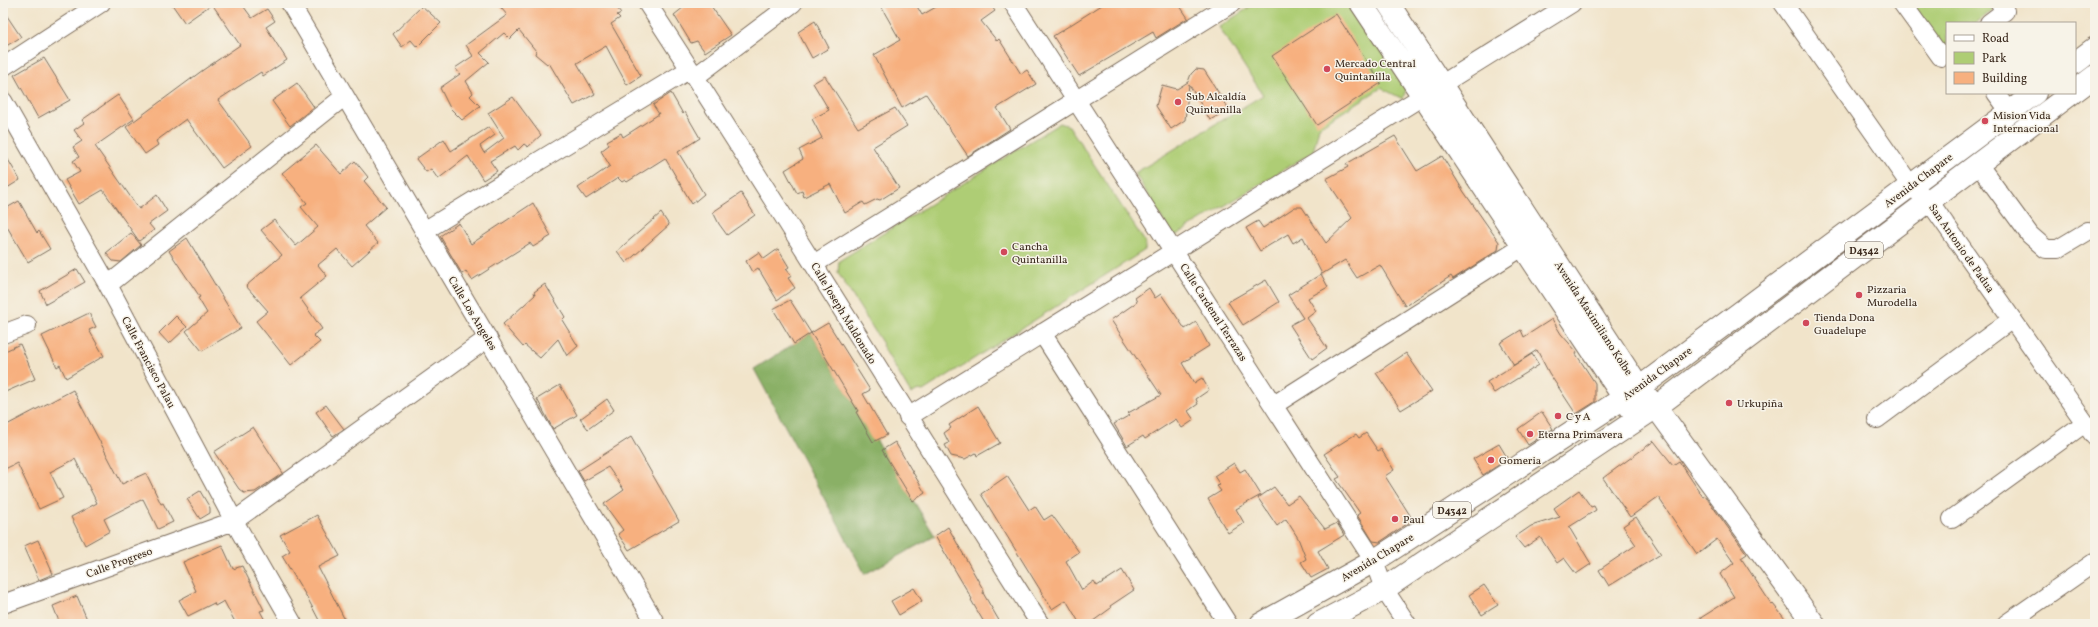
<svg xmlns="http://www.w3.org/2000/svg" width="2098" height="627" font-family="Vollkorn,serif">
<rect width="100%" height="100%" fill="#f7f3e8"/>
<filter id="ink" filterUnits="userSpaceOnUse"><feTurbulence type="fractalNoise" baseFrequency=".025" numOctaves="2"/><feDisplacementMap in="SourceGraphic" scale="8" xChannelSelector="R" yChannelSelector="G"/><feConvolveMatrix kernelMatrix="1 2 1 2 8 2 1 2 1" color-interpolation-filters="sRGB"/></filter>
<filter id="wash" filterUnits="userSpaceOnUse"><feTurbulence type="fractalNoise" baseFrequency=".012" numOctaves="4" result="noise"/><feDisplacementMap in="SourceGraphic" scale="16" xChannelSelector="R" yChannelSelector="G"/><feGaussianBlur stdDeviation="0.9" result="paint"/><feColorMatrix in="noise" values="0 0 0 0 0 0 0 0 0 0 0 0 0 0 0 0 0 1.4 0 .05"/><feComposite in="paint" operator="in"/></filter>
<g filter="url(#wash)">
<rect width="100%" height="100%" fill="#f1e4ca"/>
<path fill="#aecd74" stroke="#747c49" d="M1256 3H1354L1407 85 1403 99 1381 88 1319 127 1313 152 1173 237 1135 173 1263 95 1219 27Z
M1911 3H1990L1994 9 1976 23H1947V44L1943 47Z
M1060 123 1069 126 1145 242V250L923 391 918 390 911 394 882 345 883 344 838 273 839 261Z"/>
<path fill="#8ab066" stroke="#626d42" d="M811 333 935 536 865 574 754 369Z"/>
<g id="blocks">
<path fill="#f7b07f" d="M171 3H241L252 18 267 9 275 21 266 27 287 60 263 76 261 72 218 100 252 146 222 168 186 119 156 141 158 145 145 154 126 127 203 70 240 45 212 4 185 23Z
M497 3H613L621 13 617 15 620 18 611 24 641 76 627 85 606 46 577 63 595 94 574 105 549 63 547 64 535 54 536 51 519 30 510 39 504 33 480 53 489 62 466 81 473 93 470 96 480 106 462 120 450 108 440 88 460 74 455 68 473 56 466 45 507 15Z
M689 3H709L731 35 705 52 697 41 691 43 674 15Z
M879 3H915L922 15 943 3H989L995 11 981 21 997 41 999 39 1021 74 1027 70 1036 84 997 108 1010 129 968 156 926 94 902 108 874 55 900 40Z
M1105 3H1178L1188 18 1156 38 1153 32 1079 76 1053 36Z
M422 6 441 23 417 47 411 40 402 47 393 34Z
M3 10 21 37 3 48Z
M1336 14 1381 83 1317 125 1272 56Z
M815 21 829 48 812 58 798 32Z
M44 58 70 100 38 118 14 75Z
M1196 69 1204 70 1229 109 1210 120 1189 84 1185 120 1171 129 1156 106 1162 85 1177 89 1188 82 1191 74Z
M825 76 858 128 895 108 907 126 873 147 899 188 880 200 877 199 865 205 863 202 845 213 830 184 804 197 802 191 797 193 785 170 803 159 799 150 822 138 812 119 829 110 813 83Z
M297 83 314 107 290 126 272 101Z
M671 93 683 114 685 112 700 138 678 152 704 194 692 204 665 158 627 182 625 180 622 182 618 178 586 199 578 188 610 166 601 151 609 145 607 141 621 133 623 137 659 114 653 105Z
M118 95 134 119 95 146 139 209 157 195 167 211 149 224 154 230 139 241 103 190 79 204 65 180 80 172 73 161 79 157 73 147 82 141 74 130 84 123 82 120Z
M513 97 541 135 528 147 524 144 518 150 515 146 490 161 497 171 483 180 468 156 438 179 431 169 426 172 416 159 444 139 451 151 489 127 495 135 480 146 484 153 504 138 488 113Z
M1395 136 1417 171 1442 156 1464 192 1499 242 1498 250 1453 279 1451 276 1405 306 1380 265 1357 278 1345 260 1322 274 1303 237 1293 243 1288 234 1260 251 1246 228 1258 221 1263 228 1295 207H1302L1326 243 1352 218 1326 179 1348 167 1346 164Z
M316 145 341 174 355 161 368 177 364 181 386 207 364 226 378 243 352 266 337 249 318 265 327 276 300 298 322 329 313 335 320 342 291 365 256 321 268 311 246 286 282 255 261 230 274 220 296 246 318 227 301 207 307 203 282 173Z
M3 151 20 180 7 188 3 181Z
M741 193 755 215 727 235 719 224 713 212Z
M19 201 37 233 39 231 50 249 28 262 3 220V210Z
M533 203 551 236 533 247 530 243 472 280 466 271 462 274 440 236 459 223 471 244Z
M661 213 669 225 626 263 617 251Z
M131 233 141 245 121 262 113 261 106 253Z
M187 238 241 328 202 351 186 331 207 313 198 298 200 297 169 251Z
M778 249 789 267 786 269 792 276 788 278 795 288 777 300 758 268 752 272 746 261 759 252 764 259Z
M77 269 85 282 46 304 40 291Z
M1321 274 1328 287 1308 298 1316 311 1307 318 1327 348 1312 359 1290 325 1303 318 1288 295Z
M1266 280 1279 302 1243 325 1228 302Z
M545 284 565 317 562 320 578 346 567 356 558 339 540 358 525 345 523 347 503 324 535 295 534 292Z
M1149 288 1155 298 1161 294 1185 329 1196 322 1209 346 1182 363 1194 383 1202 378 1209 390 1196 399 1198 404 1188 411 1194 420 1182 428 1176 419 1145 439 1143 436 1127 446 1114 424 1130 415 1128 413 1161 395 1111 320 1137 302 1135 298Z
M790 300 811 333 794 344 773 309Z
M89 313 96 327 89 330 104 356 66 378 60 365 57 367 42 336Z
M176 316 187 327 169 344 159 333Z
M1552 319 1561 334 1577 352 1576 354 1595 383V402L1576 414 1549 373 1537 350 1514 365 1500 343 1521 330 1524 337Z
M828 323 870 390 863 394 887 435 873 442 856 412 858 411 811 333Z
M20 344 35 379 3 393V352Z
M1406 353 1432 391 1401 410 1376 373Z
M1532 354 1539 365 1494 393 1487 382Z
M560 385 577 415 553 429 537 399Z
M73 390 122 484 146 473 161 504 163 503 173 522 158 529 143 499 104 519 110 531 85 545 71 517 97 503 75 459 50 472 63 498 39 509 17 463 3 470V427Z
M607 399 614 410 588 429 580 419Z
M326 405 344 429 333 436 316 412Z
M978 406 1000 443 977 456 976 453 965 459 951 456 945 445 949 443 944 433 951 428 949 425Z
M1542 412 1553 429 1528 445 1518 429Z
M253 427 283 473 255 492 244 493 239 489 214 452Z
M1366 433 1378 451 1381 449 1394 470 1385 476 1413 520 1380 542 1373 541 1357 515 1360 513 1336 479 1340 477 1324 454 1356 434 1359 438Z
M631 437 679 521 629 550 618 534 623 530 604 504 624 490 608 467 584 481 578 471Z
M1654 441 1673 465 1679 461 1703 497 1705 496 1747 554 1741 558 1772 605 1773 604 1789 624H1691L1734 597 1720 574 1734 563 1717 539 1697 554 1658 497 1630 517 1603 478Z
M895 442 925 493 913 501 882 450Z
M1499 444 1508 459 1483 475 1473 459Z
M1234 463 1240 472 1245 469 1261 495 1236 509 1244 523 1228 533 1208 499 1221 491 1217 486 1220 485 1214 476Z
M1007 476 1029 510 1035 506 1044 520 1052 515 1079 552 1066 561 1082 590 1094 581 1097 586 1122 570 1134 590 1110 606 1111 608 1089 624H1080L1066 600 1052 609 981 494Z
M1274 487 1287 504 1299 496 1325 529 1337 523 1344 535 1318 551 1328 569 1311 578 1301 562 1306 559 1298 538 1286 519 1277 526 1258 498Z
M1579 490 1591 507 1594 506 1596 510 1569 527 1591 564 1576 574 1564 558 1557 563 1540 537 1524 548 1515 537 1531 526 1560 517 1554 508Z
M200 491 210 508V513L200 519 187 499Z
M317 515 340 556 318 567 347 624H321L308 599 282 556 290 551 280 535Z
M1636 517 1661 554 1609 586 1599 570 1636 545 1623 526Z
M948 527 984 591 983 593 1001 624H985L971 600 972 599 935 536Z
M38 540 53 574 39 580 24 546Z
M222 545 233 569 242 566 264 610 260 611 267 624H236L224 601 215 606 214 603 188 616 179 600 196 591 183 562Z
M1484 585 1498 605 1482 615 1469 595Z
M914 588 922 601 899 615 891 601Z
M77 596 89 624H60L53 606Z"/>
</g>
</g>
<g filter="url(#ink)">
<use href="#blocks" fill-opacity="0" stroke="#7b6b5a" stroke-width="1"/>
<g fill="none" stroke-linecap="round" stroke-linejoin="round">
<g stroke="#7b6b5a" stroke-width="20">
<path id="minor" d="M290 3 656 624
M647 3C781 208 908 418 1040 624
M1013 3 1374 561 1384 589 1407 624
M1783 3 1911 186 1929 201 2095 437
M1902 3 1941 57 1947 53
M1989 23 2005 11 2000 3
M3 67 101 3
M695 77 793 3
M1996 93 2010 112
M3 101 108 285 234 521 293 624
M1978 164 2030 235 2046 249H2058L2088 231
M424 231 690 69
M814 264 1232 3
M108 285 345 96
M1042 333 1228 624
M3 334 27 325
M1274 405 1524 246
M908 417 1572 3
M1877 419 2012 319
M1952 519 2085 423
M3 604 234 521 488 338
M2006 624 2095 562"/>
</g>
<g stroke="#7b6b5a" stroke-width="24">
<path id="major" d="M1361 3 1632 410
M1388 3 1639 388 1656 407 1814 624
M2075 63 2095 48
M2075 91 2095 76
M1261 624 1374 561 1639 388 2035 93
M1318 624 1384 589 1656 407 2072 93"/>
</g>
<use href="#minor" stroke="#fff" stroke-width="18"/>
<use href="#major" stroke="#fff" stroke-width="22"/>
</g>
</g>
<g fill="#d1495b" stroke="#f7f3e8" stroke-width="1.5">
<circle cx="1327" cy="69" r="4"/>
<circle cx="1178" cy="102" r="4"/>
<circle cx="1985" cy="121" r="4"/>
<circle cx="1004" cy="252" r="4"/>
<circle cx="1859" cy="295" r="4"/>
<circle cx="1806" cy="323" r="4"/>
<circle cx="1729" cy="403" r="4"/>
<circle cx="1558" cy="416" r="4"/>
<circle cx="1530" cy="434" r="4"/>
<circle cx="1491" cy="460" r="4"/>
<circle cx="1395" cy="519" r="4"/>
</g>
<g text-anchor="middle" stroke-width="3" stroke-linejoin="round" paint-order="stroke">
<g fill="#f7f3e8" stroke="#73665b" stroke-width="1">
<rect x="1845" y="242" width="38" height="16" rx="3"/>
<rect x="1433" y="502" width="38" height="16" rx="3"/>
</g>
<g font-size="10" font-weight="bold" fill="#3b2a1e">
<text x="1864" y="254">D4342</text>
<text x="1452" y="514">D4342</text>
</g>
<g font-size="11" fill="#3b2a1e" stroke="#f7f3e8" text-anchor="start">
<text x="1335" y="67">Mercado Central<tspan x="1335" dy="13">Quintanilla</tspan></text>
<text x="1186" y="100">Sub Alcaldía<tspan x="1186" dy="13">Quintanilla</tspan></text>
<text x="1993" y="119">Mision Vida<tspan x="1993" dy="13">Internacional</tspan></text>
<text x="1012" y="250">Cancha<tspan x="1012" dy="13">Quintanilla</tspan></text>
<text x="1867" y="293">Pizzaria<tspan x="1867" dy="13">Murodella</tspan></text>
<text x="1814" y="321">Tienda Dona<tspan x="1814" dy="13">Guadelupe</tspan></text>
<text x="1737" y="407">Urkupiña</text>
<text x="1566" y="420">C y A</text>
<text x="1538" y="438">Eterna Primavera</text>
<text x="1499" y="464">Gomeria</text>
<text x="1403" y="523">Paul</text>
</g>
<g font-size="11" fill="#3b2a1e" stroke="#f7f3e8">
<text transform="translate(1918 180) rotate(-37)" y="4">Avenida Chapare</text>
<text transform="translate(1962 248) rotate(55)" y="4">San Antonio de Padua</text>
<text transform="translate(1214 312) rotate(57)" y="4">Calle Cardenal Terrazas</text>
<text transform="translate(473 313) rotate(59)" y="4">Calle Los Angeles</text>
<text transform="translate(844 313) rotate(59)" y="4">Calle Joseph Maldonado</text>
<text transform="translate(1594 318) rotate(57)" y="4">Avenida Maximiliano Kolbe</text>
<text transform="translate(149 362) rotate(62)" y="4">Calle Francisco Palau</text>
<text transform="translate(1657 373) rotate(-36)" y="4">Avenida Chapare</text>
<text transform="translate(1377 557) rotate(-31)" y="4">Avenida Chapare</text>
<text transform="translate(119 562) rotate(-20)" y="4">Calle Progreso</text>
</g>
</g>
<rect width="2098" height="627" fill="none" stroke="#f7f3e8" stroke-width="16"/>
<rect x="1946" y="22" width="130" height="72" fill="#f7f3e8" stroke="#aca397"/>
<rect x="1954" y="35" width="20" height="6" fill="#ffffff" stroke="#aca397"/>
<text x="1982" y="42" font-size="12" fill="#3b2a1e">Road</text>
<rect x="1954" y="52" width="20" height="12" fill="#aecd74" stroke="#aca397"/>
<text x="1982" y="62" font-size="12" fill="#3b2a1e">Park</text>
<rect x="1954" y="72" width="20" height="12" fill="#f7b07f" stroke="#aca397"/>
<text x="1982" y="82" font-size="12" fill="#3b2a1e">Building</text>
</svg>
